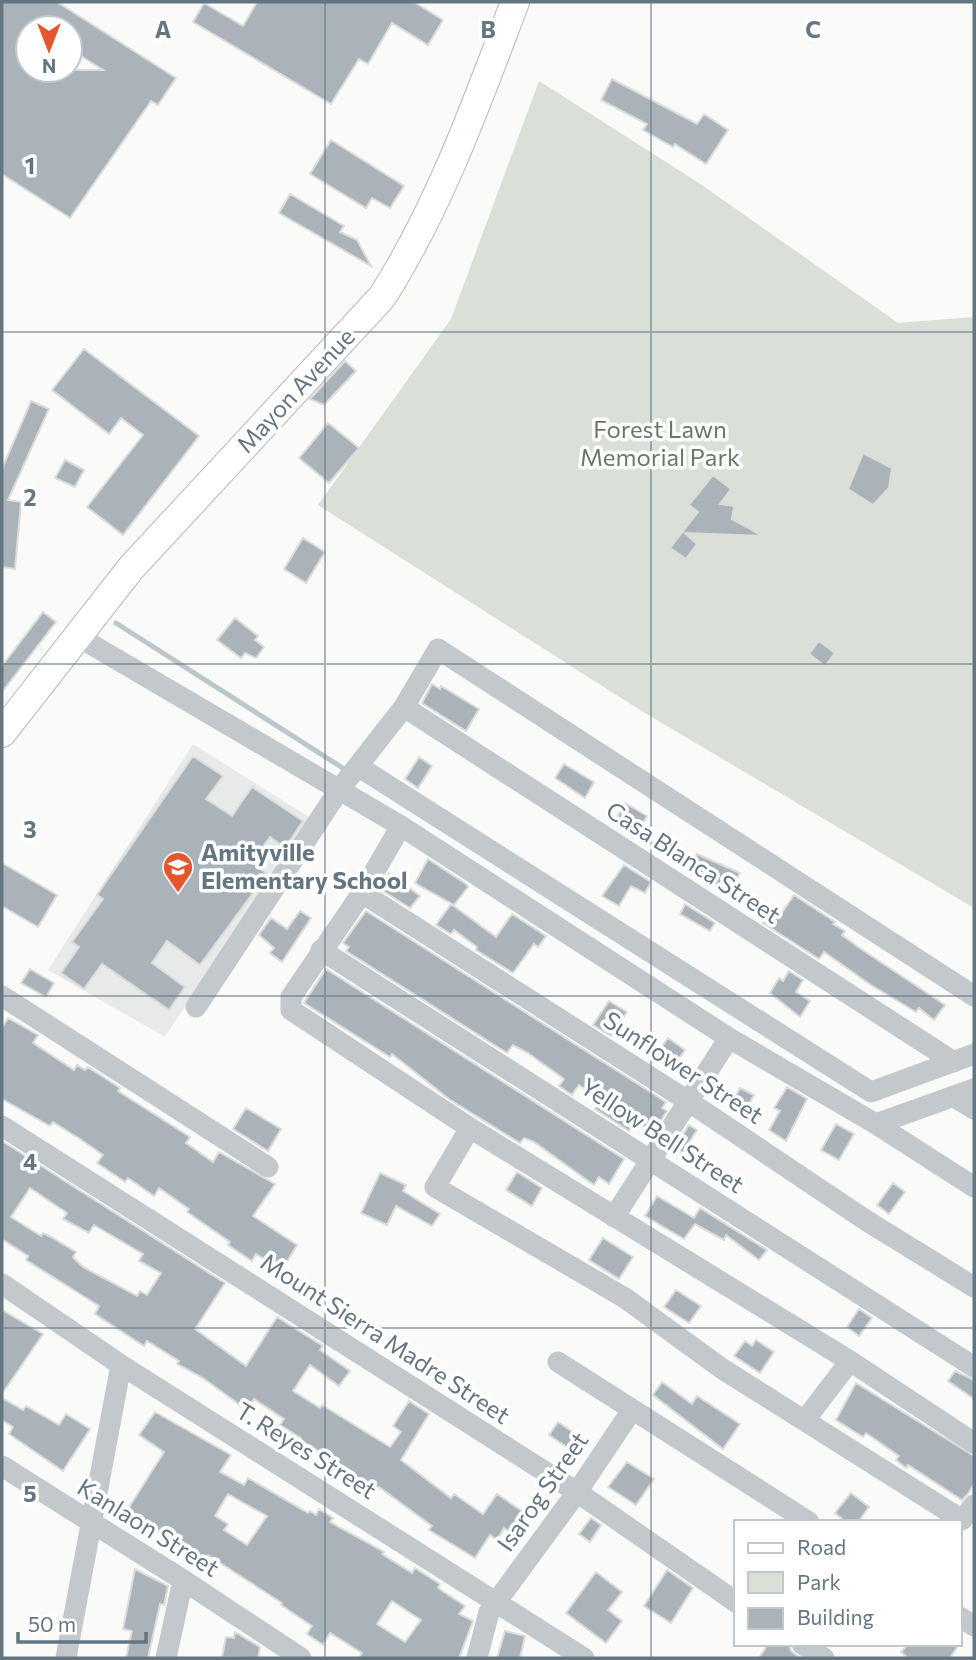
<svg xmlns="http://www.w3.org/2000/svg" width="976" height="1660" font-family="Commissioner,sans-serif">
<rect width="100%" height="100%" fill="#fafaf8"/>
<path fill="#e8e9e9" d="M193 744 309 817 165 1037 48 970Z"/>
<path fill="#dadfd7" d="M539 81 702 185 898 323 974 317V908L640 710 318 505 451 319Z"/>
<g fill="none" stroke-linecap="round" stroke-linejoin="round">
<path stroke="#bbc7cb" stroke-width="5" d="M116 623 349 772"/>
</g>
<path fill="#aab3b9" stroke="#dcdcda" stroke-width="2" fill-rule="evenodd" d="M2 2H57L176 78 158 105 151 101 70 218 2 174ZM28 28H70V49L103 70H28Z
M257 2H414L443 20 428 45 392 23 368 64 359 59 331 104 193 22 204 3 243 26Z
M612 79 697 124 704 114 728 130 706 164 675 144 673 147 643 130 647 124 601 100Z
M331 140 404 186 390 208 372 198 366 208 310 174Z
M290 194 344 226 340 232 357 240 371 266 279 213Z
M84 349 199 436 123 535 87 507 143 435 121 418 109 434 52 390Z
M345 361 356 371 324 405 310 399Z
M31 401 49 409 8 500 21 502 15 569 2 567V469Z
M328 423 359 448 329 483 299 458Z
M863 453 892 468 889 488 873 505 848 489Z
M65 460 84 470 75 487 55 478Z
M713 475 731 489 720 504 734 506 732 519 763 536 685 533 697 544 686 559 670 548 698 512 689 505Z
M303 538 325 552 306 583 284 569Z
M43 612 56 622 2 692V666Z
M235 618 258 636 255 640 264 647 256 658 245 653 241 658 217 640Z
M819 641 835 653 825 666 809 654Z
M432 684 440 689 441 686 479 709 466 731 422 703Z
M193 756 223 776 206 799 232 816 252 787 303 821 285 848 270 837 252 862 267 874 200 965 167 941 152 963 185 987 169 1010 102 964 84 989 61 973 79 947 72 942 103 899 97 895Z
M419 757 432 766 418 788 405 779Z
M564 764 594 782 585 798 555 778Z
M625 803 647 816 636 836 614 823Z
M697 854 740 873 729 893 691 868Z
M428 859 466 884 468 887 454 905 415 883Z
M2 863 57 895 38 927 2 906Z
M624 865 651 882 645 893 631 886 619 906 602 896Z
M389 873 420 896 410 908 380 889Z
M794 895 835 922 833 924 845 931 842 935 858 947 945 1005 934 1020 919 1008 916 1012 871 985 824 952 819 959 763 923 773 909 781 914Z
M451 904 496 937 512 914 546 936 538 947 534 944 513 973 476 950 477 947 454 930 451 934 436 925Z
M685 904 715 923 710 931 680 914Z
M300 911 311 918 282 962 270 953 274 948 259 935 271 918 287 929Z
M366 911 666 1102 662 1108 667 1111 653 1132 636 1122 629 1131 595 1109 601 1101 579 1085 572 1095 559 1086 564 1079 528 1053 513 1045 507 1053 346 951 349 947 343 943Z
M30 969 54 983 46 997 21 983Z
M326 969 624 1159 609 1184 599 1177 594 1185 534 1142 524 1138 520 1143 449 1099 392 1054 390 1057 304 1003Z
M789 971 803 980 796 992 810 1001 800 1017 770 993 779 978 783 981Z
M609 1001 627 1012 611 1036 593 1025Z
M8 1018 38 1035 33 1043 74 1070 77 1065 85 1070 88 1067 120 1088 118 1091 190 1137 186 1143 213 1162 219 1152 275 1184 253 1216 297 1245 282 1270 256 1254 252 1261 228 1245 230 1242 187 1212 189 1209 159 1188 154 1196 128 1178 125 1182 97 1163 103 1155 80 1139 53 1122 50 1126 2 1099V1028Z
M668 1038 685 1050 673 1067 656 1055Z
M787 1087 807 1099 786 1141 769 1130 780 1111 774 1108Z
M740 1088 754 1095 743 1115 729 1108Z
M246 1108 281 1129 268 1151 233 1129Z
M836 1124 854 1134 839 1160 821 1150Z
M689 1125 697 1130 682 1153 674 1148Z
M2 1141 225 1283 195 1329 246 1366 277 1317 323 1346 320 1350 350 1371 339 1386 310 1365 293 1391 320 1408 322 1405 390 1447 401 1432 393 1426 409 1401 429 1414 401 1460 451 1498 454 1494 483 1514 497 1494 525 1513 520 1520 525 1524 516 1537 504 1528 497 1540 490 1535 475 1558 429 1530 432 1526 379 1487 376 1492 351 1475 353 1472 300 1440 301 1438 280 1425 284 1419 254 1399 247 1410 203 1378 177 1364 179 1361 147 1341 144 1346 95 1314 99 1306 26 1260 28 1256 2 1239ZM30 1188 67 1213 63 1219 89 1233 94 1225 143 1254 139 1261 161 1273 147 1295 140 1291 137 1296 83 1267 73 1257 76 1252 51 1237 43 1233 41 1236 11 1217Z
M517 1172 542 1188 532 1206 506 1190Z
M380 1173 406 1185 403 1191 440 1214 432 1226 396 1206 387 1225 361 1213Z
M893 1183 905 1192 889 1214 877 1205Z
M657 1196 694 1218 700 1208 767 1250 759 1260 726 1235 724 1240 695 1224 684 1239 645 1216Z
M603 1238 633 1257 619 1279 589 1260Z
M676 1290 701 1306 689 1323 664 1307Z
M859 1309 872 1318 859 1336 847 1327Z
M2 1310 43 1334 2 1394Z
M756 1340 774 1352 760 1373 734 1356 745 1341 752 1346Z
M955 1371 974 1380V1399L948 1381Z
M662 1382 692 1404 697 1396 740 1424 723 1449 653 1395Z
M856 1383 974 1456V1484L968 1494 962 1500 908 1465 906 1468 896 1460 899 1456 866 1433 863 1437 836 1420Z
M2 1398 23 1410 26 1406 59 1425 66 1414 90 1429 63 1471 9 1434 13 1427 2 1420Z
M155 1412 231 1455 220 1472 244 1485 248 1478 308 1513 310 1511 316 1515 319 1509 333 1518 330 1522 384 1552 382 1554 412 1573 415 1568 440 1584 438 1588 465 1606 459 1614 473 1621 459 1658H359L362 1653 330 1633 323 1645 307 1634 312 1626 281 1605 282 1603 208 1555 203 1562 128 1509 164 1452 139 1435ZM228 1494 267 1516 247 1545 224 1530 228 1524 215 1516ZM392 1601 421 1620 405 1642 377 1624Z
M558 1422 577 1435 568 1448 549 1435Z
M627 1462 654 1479 636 1505 608 1487Z
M851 1493 869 1507 858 1522H846L835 1513Z
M591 1518 601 1525 590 1542 579 1534Z
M135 1569 168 1586 164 1605 160 1604 148 1658H126L132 1631 123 1629Z
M667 1570 693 1588 671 1623 644 1606Z
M596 1572 622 1592 608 1610 622 1621 606 1643 566 1613Z
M505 1631 525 1636 520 1658H497Z
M235 1632 260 1647 258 1658 222 1657 226 1637 234 1638Z
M768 1644H789L791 1651 800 1658H759Z
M908 1644H959L950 1658H908L901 1652Z"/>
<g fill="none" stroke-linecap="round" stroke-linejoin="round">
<g stroke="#b3babf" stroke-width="30">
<path id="secondary" d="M2 733 131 568 382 297C440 206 477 102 515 2"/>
</g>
<path stroke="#c3c8cc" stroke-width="21" d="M77 636 401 826 729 1038 876 1124 974 1187
M404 707 954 1062
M359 767 871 1092 974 1054
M401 826 362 893 291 997V1010L470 1128 850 1361 974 1443
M362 893 688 1101 867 1221 974 1287
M321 950 974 1367
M2 996 268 1167
M196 1007 339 790 404 707 438 649 974 996
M953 1096 974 1109
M876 1124 974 1089
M2 1126 577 1492 736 1602
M470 1128 435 1187 625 1298 721 1368 962 1520 974 1505
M614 1217 729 1038
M2 1284 121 1365 584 1658
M558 1362 809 1522
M805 1420 850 1361
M2 1466 183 1580 301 1658
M960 1617 974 1626
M802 1644 824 1658
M66 1658 121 1365
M166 1658 183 1580
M477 1658 489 1612 577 1492 632 1410"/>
<use href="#secondary" stroke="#fff" stroke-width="28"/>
</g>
<path fill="none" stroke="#657683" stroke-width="2" stroke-opacity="0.55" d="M325 2V1658M651 2V1658M2 332H974M2 664H974M2 996H974M2 1328H974"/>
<defs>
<g id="school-pin" transform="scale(1.575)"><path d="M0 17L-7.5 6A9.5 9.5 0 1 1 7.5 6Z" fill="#e4572e" stroke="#fff"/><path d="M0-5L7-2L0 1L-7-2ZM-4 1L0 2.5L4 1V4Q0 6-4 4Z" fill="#fff"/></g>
</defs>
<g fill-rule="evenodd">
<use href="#school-pin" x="178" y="867"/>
</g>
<g text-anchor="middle" stroke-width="7" stroke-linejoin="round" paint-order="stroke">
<g font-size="24" fill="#657683" stroke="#fff">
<text transform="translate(296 391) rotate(-47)" y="8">Mayon Avenue</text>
<text transform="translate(693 863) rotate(33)" y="8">Casa Blanca Street</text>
<text transform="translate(683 1068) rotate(33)" y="8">Sunflower Street</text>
<text transform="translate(662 1136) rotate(33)" y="8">Yellow Bell Street</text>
<text transform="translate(385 1339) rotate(33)" y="8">Mount Sierra Madre Street</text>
<text transform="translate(306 1451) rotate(32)" y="8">T. Reyes Street</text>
<text transform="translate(543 1492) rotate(-55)" y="8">Isarog Street</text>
<text transform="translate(148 1528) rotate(32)" y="8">Kanlaon Street</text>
</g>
<g font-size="24" fill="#687a64" stroke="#fff">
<text x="660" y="438">Forest Lawn<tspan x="660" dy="28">Memorial Park</tspan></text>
</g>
<g font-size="24" font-weight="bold" fill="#657683" stroke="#fff" text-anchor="start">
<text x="201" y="861">Amityville<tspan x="201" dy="28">Elementary School</tspan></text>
</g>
</g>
<g font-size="23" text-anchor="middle" font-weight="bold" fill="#657683" stroke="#fff" stroke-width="7" stroke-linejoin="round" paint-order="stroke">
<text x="163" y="38">A</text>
<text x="488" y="38">B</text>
<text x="813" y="38">C</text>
<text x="30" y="174">1</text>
<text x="30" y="506">2</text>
<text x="30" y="838">3</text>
<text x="30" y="1170">4</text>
<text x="30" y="1502">5</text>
</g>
<rect width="976" height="1660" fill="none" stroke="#657683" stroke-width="7"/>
<rect x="734" y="1520" width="228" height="126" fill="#ffffff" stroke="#c1c8cd" stroke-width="2"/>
<rect x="748" y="1543" width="35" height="10" fill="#ffffff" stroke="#c1c8cd" stroke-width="2"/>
<text x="797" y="1555" font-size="21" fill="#657683">Road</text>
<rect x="748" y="1572" width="35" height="21" fill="#dadfd7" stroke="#c1c8cd" stroke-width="2"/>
<text x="797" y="1590" font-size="21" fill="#657683">Park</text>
<rect x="748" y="1608" width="35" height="21" fill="#aab3b9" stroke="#c1c8cd" stroke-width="2"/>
<text x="797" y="1625" font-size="21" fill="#657683">Building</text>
<g transform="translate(49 49) rotate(180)"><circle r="33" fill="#ffffff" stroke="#c1c8cd" stroke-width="2"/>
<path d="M0-5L12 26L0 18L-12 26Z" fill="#e4572e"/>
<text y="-10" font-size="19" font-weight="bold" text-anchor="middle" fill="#657683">N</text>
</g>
<path d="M18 1632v10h128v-10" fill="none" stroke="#657683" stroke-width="3.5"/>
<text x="28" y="1632" font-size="21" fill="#657683" stroke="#ffffff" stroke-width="5" paint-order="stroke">50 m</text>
</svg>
